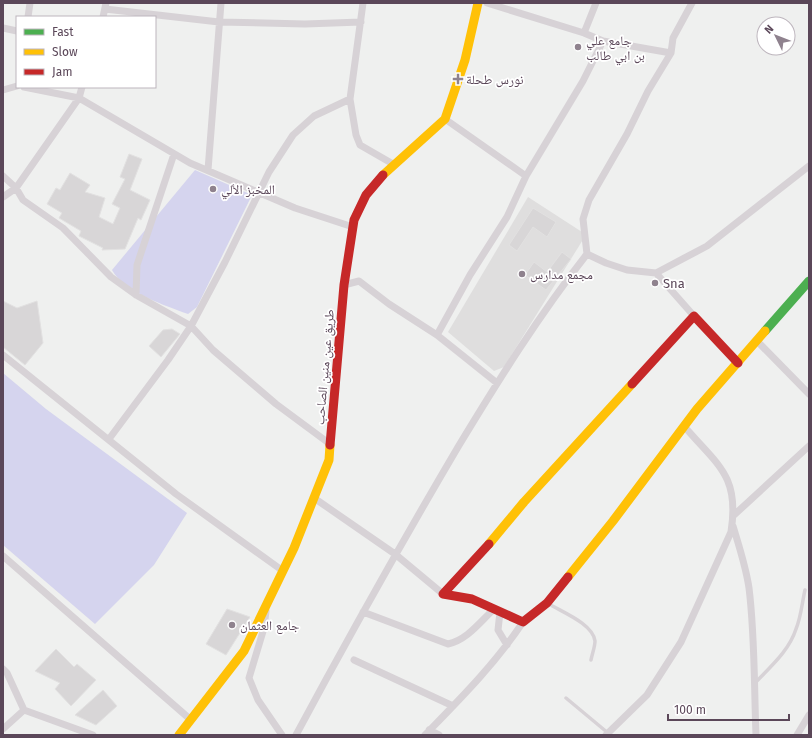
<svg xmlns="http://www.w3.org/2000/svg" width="812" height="738" font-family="'Fira Sans','Noto Naskh Arabic',sans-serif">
<rect width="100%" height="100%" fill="#eff0ef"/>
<path fill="#dfdede" d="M528 197 582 232 584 238 504 367 494 371 448 332Z"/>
<path fill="#d5d4ee" d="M195 170 252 195 197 307 188 314C166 306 124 292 112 270Z
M3 373 46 409 187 513 154 565 95 624 3 545Z"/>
<path fill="#d8d6d7" stroke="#e2e1e1" d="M129 154 142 159 130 190 150 200 141 220 138 218 125 249 102 250 103 248 79 236 81 231 59 218 62 213 47 204 56 188 60 190 70 173 90 185 85 192 105 198 99 217 113 224 120 208 112 204 125 179 120 177Z
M533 208 556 222 547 237 533 227 517 251 509 245Z
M562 252 571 259 546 290 525 275 534 262 547 272Z
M3 301 17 308 37 301 43 343 25 365 3 347Z
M172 329 180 334 161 357 149 346 163 330Z
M227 609 250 617 226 655 206 644Z
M56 649 74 667 77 664 96 680 71 706 55 689 60 683 35 671Z
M103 690 117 706 96 725 75 715Z"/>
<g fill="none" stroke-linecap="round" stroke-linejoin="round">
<path stroke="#d7d2d6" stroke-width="3.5" d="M549 604C562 612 593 624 595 641 595 647 592 654 591 660
M755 683C770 667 789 651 796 629 801 617 802 603 805 590
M566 698 608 733"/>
<path stroke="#d7d2d6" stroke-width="7" d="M487 3 584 33 603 41 671 53
M105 9 219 22 305 24 361 22
M28 17 30 3
M103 17 106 3
M3 28 17 31
M584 33 596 3
M24 87 79 98 190 163 295 208 353 227
M82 87 79 98 16 188 23 200 63 228 111 277 136 295 191 326 225 262 269 172 293 135 314 116 350 99 363 3
M3 90 17 86
M350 99 356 135 360 145 393 164
M445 119 526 176
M208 170 221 3
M3 176 16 188 3 197
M587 254 583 219 589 200 627 134 648 91 671 53 673 38 692 3
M656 273 694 316
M344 285 359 281 389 304 437 335 497 383
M136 295 137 265 174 154
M437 335 470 275 507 217 526 176 583 81 603 41
M757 341 809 394
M3 355 176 494 283 571
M109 439 168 360 191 326 213 350 276 404 330 444
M314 498 395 554 443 594
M733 516 809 446
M733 526C739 546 746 567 749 588 755 636 754 686 756 735
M3 556 191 720
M266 611 264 628 249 678 258 700 282 735
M363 612 448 644C467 640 480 622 494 609
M500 612 498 630 507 645
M354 660 453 706
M3 669 7 673 24 710
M3 729 24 710 93 735
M429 730 439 735
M296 735C348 638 402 542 458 447 498 381 539 315 587 254L606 263 627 270 656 273 707 246 809 166
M425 735C460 699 495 664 523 622
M606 735 647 695 681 642 731 532C740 475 717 465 684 426
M797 735 809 715"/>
<path stroke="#4caf50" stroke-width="9" d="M765 331 809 281"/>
<path stroke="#ffc107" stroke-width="9" d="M383 175 445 119 465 60 478 3
M489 544 524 502 632 384
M568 577 613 521 697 409 765 331
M179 735 244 651 294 548 329 460 330 445"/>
<path stroke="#c62828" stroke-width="9" d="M632 384 694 316 738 363
M330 445 344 285 354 220 366 195 383 175
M489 544 443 594 472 599 523 622 547 603 568 577"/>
</g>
<g fill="#8f828e" stroke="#fff" stroke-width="1.5">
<circle cx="578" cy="47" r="4"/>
<path d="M456 73h4v4h4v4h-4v4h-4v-4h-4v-4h4z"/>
<circle cx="213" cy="189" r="4"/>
<circle cx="522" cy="274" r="4"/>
<circle cx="655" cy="283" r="4"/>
<circle cx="232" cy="625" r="4"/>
</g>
<g text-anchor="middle" stroke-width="3.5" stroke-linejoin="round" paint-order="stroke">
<g font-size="13" fill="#5b4759" stroke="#fff" text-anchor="start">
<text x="586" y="45">جامع علي<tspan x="586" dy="15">بن ابي طالب</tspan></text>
<text x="466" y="84">نورس طحلة</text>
<text x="221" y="194">المخبز الألي</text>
<text x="530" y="279">مجمع مدارس</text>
<text x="663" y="288">Sna</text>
<text x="240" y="630">جامع العثمان</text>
</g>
<g font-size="13" fill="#5b4759" stroke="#fff">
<text transform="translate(324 367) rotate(-85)" y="5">طريق عين منين الصاحب</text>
</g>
</g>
<rect width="812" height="738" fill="none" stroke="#5b4759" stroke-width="8"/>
<rect x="16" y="16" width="140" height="72" fill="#ffffff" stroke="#bdb5bd"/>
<rect x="24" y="29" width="20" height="6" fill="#4caf50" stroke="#bdb5bd"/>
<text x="52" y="36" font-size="12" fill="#5b4759">Fast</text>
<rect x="24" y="49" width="20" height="6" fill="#ffc107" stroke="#bdb5bd"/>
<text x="52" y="56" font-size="12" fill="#5b4759">Slow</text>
<rect x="24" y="69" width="20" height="6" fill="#c62828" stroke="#bdb5bd"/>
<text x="52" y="76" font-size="12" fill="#5b4759">Jam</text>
<g transform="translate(776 36) rotate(313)"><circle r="19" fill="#ffffff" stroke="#bdb5bd"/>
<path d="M0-3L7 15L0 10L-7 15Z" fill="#8f828e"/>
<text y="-6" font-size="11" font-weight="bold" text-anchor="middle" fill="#5b4759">N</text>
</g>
<path d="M668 714v6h121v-6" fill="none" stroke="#5b4759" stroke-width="2"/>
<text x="674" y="714" font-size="12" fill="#5b4759" stroke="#ffffff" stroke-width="3" paint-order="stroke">100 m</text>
</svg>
